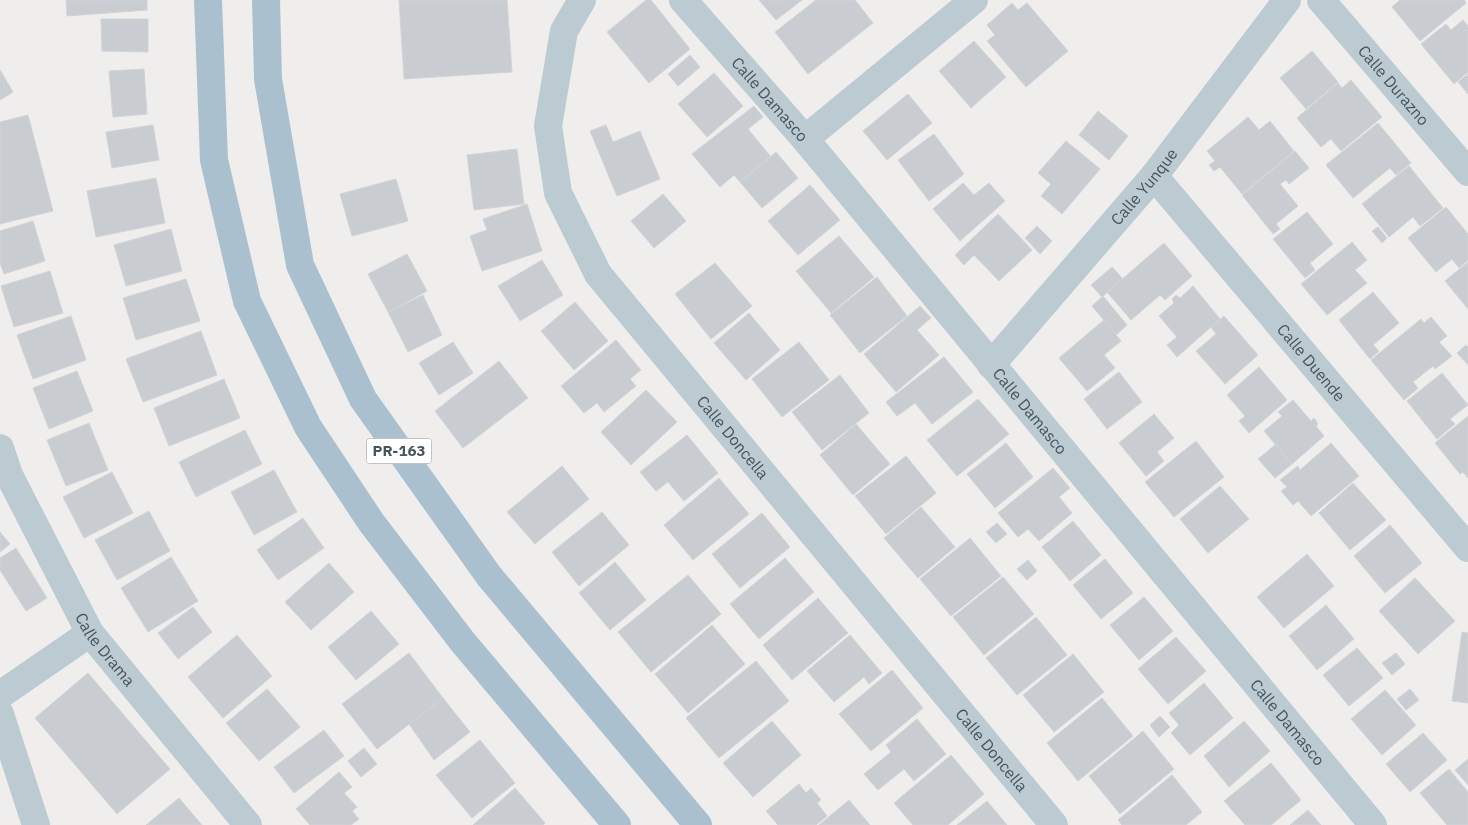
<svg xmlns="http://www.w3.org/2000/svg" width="1468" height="825" font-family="'IBM Plex Sans',sans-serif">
<rect width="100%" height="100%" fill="#f0eded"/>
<path fill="#c9cdd2" stroke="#d0d4d9" d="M66 0H147V10L67 16Z
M399 0H507L512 72 404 79Z
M646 0H651L690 49 649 83 607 32Z
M759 0H802L776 20Z
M816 0H855L873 23 808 74 775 32Z
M1400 0H1464L1466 3 1420 41 1392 7Z
M1012 3 1018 10 1027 3 1068 51 1026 87 987 41 995 35 987 25Z
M101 19H148V52L102 51Z
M1463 20 1468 26V72L1454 84 1421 44 1446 24 1451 30Z
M974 41 1006 77 971 108 939 71Z
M1312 51 1338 82 1306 109 1280 78Z
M690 55 700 67 678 86 668 74Z
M144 69 147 114 113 117 109 71Z
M0 70 13 92 0 100Z
M714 73 743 106 707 137 678 104Z
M1468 74V94L1458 82Z
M1351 80 1382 117 1341 151 1331 139 1321 147 1297 118 1338 83 1342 88Z
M908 94 932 123 887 160 863 131Z
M754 106 763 117 748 129 771 157 740 182 734 175 720 187 692 154Z
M1098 111 1128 136 1109 160 1079 135Z
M28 115 53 211 0 224V122Z
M1248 117 1259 130 1270 121 1294 151 1242 194 1220 167 1214 171 1209 165 1215 161 1207 151Z
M1378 123 1411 163 1396 175 1390 168 1353 198 1326 165Z
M153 125 159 160 112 168 106 132Z
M606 125 613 142 640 131 660 179 617 196 590 131Z
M934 134 964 174 929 201 898 160Z
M1066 141 1100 169 1062 214 1041 196 1051 184 1038 173Z
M517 149 524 204 474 210 467 155Z
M1295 151 1309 168 1289 184 1286 180 1280 184 1298 206 1276 224 1280 229 1273 234 1242 195Z
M776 152 798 178 762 208 740 182Z
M1409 166 1443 208 1420 226 1413 217 1389 237 1362 204Z
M156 178 165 223 96 237 87 191Z
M396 179 408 221 352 236 340 194Z
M963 183 974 195 989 183 1005 201 960 241 933 209Z
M810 185 840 220 798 255 768 221Z
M663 194 686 221 654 248 631 221Z
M527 204 542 251 482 271 470 236 487 230 483 219Z
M1446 207 1468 234V260L1459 268 1452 259 1436 272 1408 238Z
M1307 212 1333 244 1310 263 1315 270 1305 278 1273 239Z
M998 214 1032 250 999 281 974 255 964 265 955 255Z
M33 221 45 261 4 274 0 263V231Z
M1037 226 1052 241 1040 254 1025 238Z
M1378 227 1387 238 1382 243 1372 231Z
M171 229 182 271 126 286 114 245Z
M839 236 874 277 831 313 796 271Z
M1352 242 1367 260 1355 270 1367 283 1327 315 1301 284Z
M1164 243 1192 276 1165 300 1160 295 1131 320 1107 292Z
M407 254 427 291 388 312 368 274Z
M542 260 563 295 520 321 498 286Z
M1468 262V309L1445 281Z
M715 263 752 306 711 339 675 294Z
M1112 267 1123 279 1102 297 1091 285Z
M50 271 63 313 14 327 1 286Z
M877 277 907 316 860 353 830 315Z
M186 279 200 321 136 340 123 298Z
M1193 286 1220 319 1177 357 1167 345 1177 337 1159 316 1174 303 1172 299 1176 295 1180 298Z
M1373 292 1399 323 1373 345 1379 351 1370 359 1339 320Z
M423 295 442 335 408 352 388 312Z
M1103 296 1127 325 1116 335 1092 306Z
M575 302 608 341 574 370 541 331Z
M920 306 931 318 917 330 939 355 896 392 864 354Z
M749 313 780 350 746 380 714 343Z
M71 316 86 360 33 379 17 335Z
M1224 316 1258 355 1225 384 1196 351 1216 334 1211 327Z
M1431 317 1447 336 1439 342 1452 356 1435 369 1433 366 1413 382 1418 388 1404 400 1371 360 1421 319 1424 323Z
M1104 320 1121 341 1104 355 1115 368 1087 391 1059 358Z
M201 331 217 375 143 402 126 359Z
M616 340 641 370 630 379 636 386 604 412 597 403 584 413 561 386Z
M453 342 473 373 439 395 419 363Z
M799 342 829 380 782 417 752 379Z
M1466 345 1468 347V365L1457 353Z
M944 357 973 392 932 424 915 403 897 416 886 402Z
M499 361 528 398 463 448 435 411Z
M1259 367 1287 400 1249 433 1239 421 1245 416 1227 395Z
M77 371 93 411 49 429 33 388Z
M1119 372 1142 402 1107 429 1084 399Z
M1442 373 1468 405 1450 419 1455 424 1437 439 1407 401Z
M840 375 869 413 822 450 792 412Z
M224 379 240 418 169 446 154 408Z
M646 390 677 422 631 465 601 432Z
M978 399 1009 434 957 476 927 440Z
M1293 400 1311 421 1314 418 1318 424 1316 426 1324 436 1292 464 1264 431 1282 416 1278 412Z
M1154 414 1174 438 1157 452 1164 461 1146 476 1119 443Z
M1468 416V478L1463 472 1460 474 1435 443Z
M89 423 108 470 66 486 47 440Z
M856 424 890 464 853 495 820 455Z
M245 430 262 464 196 497 179 462Z
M687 435 718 473 684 501 668 482 656 491 640 472Z
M1196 441 1224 477 1174 517 1145 482Z
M1006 443 1033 477 995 508 967 474Z
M1331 443 1359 476 1311 516 1298 501 1293 505 1281 491 1287 487 1280 480 1298 466 1300 470Z
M1276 444 1292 464 1275 478 1258 459Z
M906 456 936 493 886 534 855 496Z
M562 466 589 499 535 544 507 512Z
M1053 468 1070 488 1059 497 1072 513 1039 541 1028 529 1018 537 998 513Z
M274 470 297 512 254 535 231 492Z
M112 472 133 513 84 538 63 497Z
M719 478 749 514 693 560 664 525Z
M1353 483 1386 520 1350 550 1319 513Z
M1220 486 1249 519 1208 553 1180 519Z
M921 507 955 547 918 578 884 538Z
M149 511 170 551 117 580 95 540Z
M602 512 629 545 579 586 552 552Z
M762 513 790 547 740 588 712 554Z
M303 518 324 548 278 580 257 550Z
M1073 521 1101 555 1070 581 1042 547Z
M997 523 1007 534 996 543 986 532Z
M1390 525 1422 563 1385 593 1354 556Z
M0 532 10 544 0 552Z
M970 538 1001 576 951 616 920 579Z
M16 548 47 598 26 611 0 570V558Z
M1307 554 1334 586 1284 628 1257 597Z
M171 557 198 601 148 632 121 588Z
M785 558 814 592 759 639 730 604Z
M1105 559 1133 593 1101 619 1073 585Z
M1028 560 1037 571 1027 580 1017 569Z
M615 562 646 600 610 630 579 593Z
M329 563 354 592 311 630 285 602Z
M688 575 721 614 651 672 618 632Z
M1003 577 1034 614 984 655 953 617Z
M1415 578 1455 621 1418 654 1379 611Z
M1144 597 1173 631 1139 660 1110 625Z
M818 598 848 633 792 680 763 645Z
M1326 605 1354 639 1317 670 1289 636Z
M193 607 212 632 178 659 158 633Z
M371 611 399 644 356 680 328 647Z
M1036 617 1067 655 1017 695 986 658Z
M712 625 745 664 688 713 655 674Z
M1462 632 1468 633V703L1452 701Z
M237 635 272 676 223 718 188 677Z
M850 635 882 673 869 684 864 677 834 702 807 671Z
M1176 637 1206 671 1168 704 1138 669Z
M1357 648 1383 678 1349 706 1323 675Z
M409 653 443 698 377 749 342 704Z
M1396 653 1405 664 1392 675 1382 663Z
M1073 654 1104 692 1054 732 1023 695Z
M756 661 789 701 719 758 686 718Z
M892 670 923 708 871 751 839 714Z
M88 673 170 769 117 814 35 718Z
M1204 683 1233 718 1190 755 1171 733 1179 725 1169 713Z
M267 689 300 727 259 761 226 723Z
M1410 689 1419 700 1406 710 1397 699Z
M1385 690 1416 725 1382 755 1351 719Z
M443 698 470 732 434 760 409 724Z
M1102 698 1133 736 1078 781 1047 743Z
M1160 716 1170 727 1159 737 1150 725Z
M917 719 946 754 914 781 904 769 878 790 864 774 891 752 886 745Z
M772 721 801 755 753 797 723 763Z
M1244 721 1270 751 1229 787 1204 756Z
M324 730 344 756 294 793 274 767Z
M1143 731 1174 769 1120 814 1089 776Z
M1423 733 1447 760 1410 792 1386 764Z
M480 740 515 783 472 818 436 775Z
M364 748 377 764 361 777 348 761Z
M951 755 984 794 948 825H913L894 803Z
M1468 759V785L1455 770Z
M1271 763 1301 800 1271 825H1245L1224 801Z
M1449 769 1468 792V825H1447L1420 793Z
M339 772 352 787 344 793 357 807 352 811 359 819 351 825H310L296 809Z
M1172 775 1202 812 1186 825H1122L1118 820Z
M799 784 806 793 811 788 821 800 817 803 827 816 816 825H778L766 811Z
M515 788 545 823 543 825H473Z
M179 798 202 825H146Z
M849 800 870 825H819Z
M987 801 1007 825H957Z
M1308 810 1321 825H1290Z"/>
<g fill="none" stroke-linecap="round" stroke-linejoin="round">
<g stroke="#bccad1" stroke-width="28">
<path id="s1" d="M582 0 564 31 548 126 558 193 598 274 1054 825"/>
<path id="s2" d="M683 0 805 139 1373 825"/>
<path id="s3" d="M1321 0 1468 172"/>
<path d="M805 139 974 0"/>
<path id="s4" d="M1154 176 1468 548"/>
<path id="s5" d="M991 365 1154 176 1287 0"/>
<path id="s6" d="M0 448 9 475 90 633 248 825"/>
<path d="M0 695 90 633"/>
<path d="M0 714 36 825"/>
</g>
<path stroke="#aac0cf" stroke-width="28" d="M208 0 214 160 247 301 308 427 371 522 462 641 617 825
M266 0 268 79 300 265 363 399 489 576 698 825"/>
</g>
<g text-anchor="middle" stroke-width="4" stroke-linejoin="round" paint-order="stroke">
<rect fill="#fff" stroke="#7c878d" stroke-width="1" x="366.5" y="438.5" width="65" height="25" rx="4"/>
<g font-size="15" font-weight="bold" fill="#44535c">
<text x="399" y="456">PR-163</text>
</g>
<g font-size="16" fill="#44535c" stroke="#fff">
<text dy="6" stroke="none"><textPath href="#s3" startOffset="112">Calle Durazno</textPath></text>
<text dy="6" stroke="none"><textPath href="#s2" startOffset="132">Calle Damasco</textPath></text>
<text dy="6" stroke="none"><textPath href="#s5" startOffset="235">Calle Yunque</textPath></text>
<text dy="6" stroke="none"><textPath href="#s4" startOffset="244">Calle Duende</textPath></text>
<text dy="6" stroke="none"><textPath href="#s2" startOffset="538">Calle Damasco</textPath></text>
<text dy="6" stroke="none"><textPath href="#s1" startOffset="502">Calle Doncella</textPath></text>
<text dy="6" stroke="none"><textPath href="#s6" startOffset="228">Calle Drama</textPath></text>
<text dy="6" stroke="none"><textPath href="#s2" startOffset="942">Calle Damasco</textPath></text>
<text dy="6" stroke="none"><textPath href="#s1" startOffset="908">Calle Doncella</textPath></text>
</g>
</g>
</svg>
